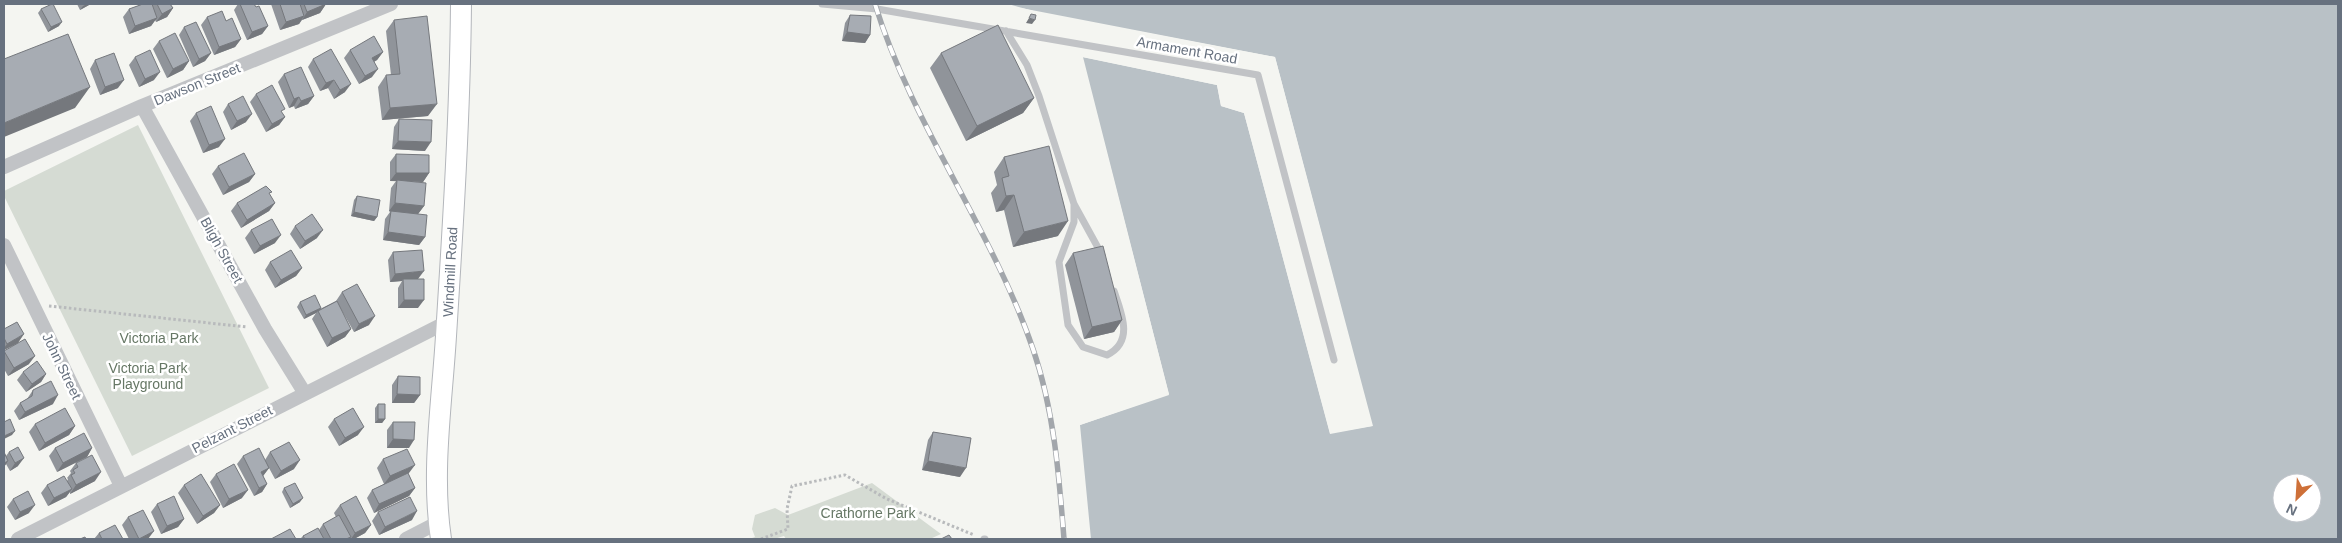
<svg xmlns="http://www.w3.org/2000/svg" width="2342" height="543" font-family="Arial,sans-serif">
<rect width="100%" height="100%" fill="#f4f5f1"/>
<path fill="#d5dbd3" d="M138 125 269 388 132 456 4 196V191Z
M872 483 941 534 930 539H786L784 536 774 539H749L755 537 752 529 755 515 775 508 788 515Z"/>
<path fill="#b9c1c6" fill-rule="evenodd" d="M1008 4H2338V539H1091L1080 425 1169 394 1082 57 1217 85 1221 106 1244 113 1330 433 1372 426 1275 57 1041 13ZM2282 483H2312V513H2282Z"/>
<path fill="#f4f5f1" d="M1021 8 1275 57 1373 426 1330 434 1244 113 1221 106 1217 85 1083 57 1169 395 1080 425V422L1166 393 1080 57 1082 54 1218 83 1224 104 1246 112 1332 431 1370 424 1273 59 1040 15 1022 11Z"/>
<g fill="none" stroke-linecap="round" stroke-linejoin="round">
<g stroke="#b3b6bb" stroke-width="22">
<path id="secondary" d="M441 539C431 473 442 402 446 336 453 225 460 115 461 4"/>
</g>
<path stroke="#b8babc" stroke-width="3" stroke-dasharray="2.5 2.5" stroke-linecap="butt" d="M49 306 247 327
M761 539 788 529 787 509 792 486 845 475 887 499 974 535"/>
<path stroke="#c1c3c6" stroke-width="7" d="M822 4 877 9 1258 75 1334 360
M1006 31 1027 65 1039 96 1074 204 1102 255
M1074 204V222L1059 262 1068 325 1083 347 1107 355C1134 342 1122 314 1114 291
M984 539H985"/>
<path stroke="#c1c3c6" stroke-width="14" d="M142 106 265 329 304 392
M4 167 142 106 391 4
M4 245 121 486
M18 539 447 322
M406 539 439 522"/>
<use href="#secondary" stroke="#fff" stroke-width="20"/>
<g stroke="#a2a6ab" stroke-width="5.5">
<path id="rail" d="M875 4C912 125 992 229 1033 349 1054 410 1059 475 1064 539"/>
</g>
<use href="#rail" stroke="#fff" stroke-width="4" stroke-dasharray="11" stroke-linecap="butt"/>
</g>
<path fill="#90949a" d="M77 4H90L89 5 80 10Z
M143 4H170L173 8 167 17 156 22 155 20 151 26 129 34 123 17 129 9Z
M238 4H254L268 26 262 34 247 40 234 10Z
M271 4H326L320 13 302 20 299 24 280 30Z
M41 9 59 26 48 32 38 13Z
M850 15 870 35 865 43 842 41 845 23Z
M207 17 226 21 241 39 235 47 214 55 201 25Z
M394 20 428 116 382 120 378 87 386 75H391L386 31Z
M184 27 211 53 205 61 193 67 179 35Z
M159 41 189 61 183 70 167 78 153 49Z
M350 50 383 52 377 60 374 62 372 77 359 84 344 58Z
M941 53 1034 98 1023 113 966 141 930 68Z
M135 57 154 80 139 87 129 65Z
M313 59 345 92 334 99 328 88 320 91 308 67Z
M95 60 118 88 100 95 90 69Z
M284 74 314 96 308 104 295 109 294 106 289 108 278 82Z
M256 94 282 113 285 117 279 125 266 132 250 102Z
M228 104 246 122 231 130 223 112Z
M196 113 219 147 203 153 190 121Z
M399 119 425 151 392 149 394 127Z
M396 154 429 173 423 182 408 181 424 206 418 214 425 237 419 245 383 240 385 219 390 212 389 211 391 188 396 181H390V162Z
M1004 157 1058 236 1013 247 1004 210 996 212 991 193 997 185 994 172Z
M218 166 255 174 249 182 223 195 212 174Z
M357 196 377 217 374 221 351 216 354 200Z
M237 203H275L269 211 241 228 231 211Z
M295 226 317 238 300 249 290 234Z
M251 230 275 243 254 254 245 238Z
M393 252 418 279V308H398V288L402 281 390 282 388 260Z
M1073 253 1122 320 1114 332 1084 339 1065 265Z
M270 262 302 268 296 276 275 288 265 270Z
M342 292 369 325 354 332 338 304 351 329 345 337 327 347 312 319 316 313 304 319 297 307 300 302 321 308 320 309 336 301Z
M4 329 18 343 4 350Z
M4 351 29 364 8 376 4 369Z
M23 372 46 374 41 382 26 392 17 380Z
M398 376 420 395 414 403H392V385Z
M33 390 53 404 19 420 14 411 20 403 27 399Z
M378 404 385 419 382 423H375V408Z
M334 419 358 435 339 446 328 427Z
M393 422 409 448H387V430Z
M35 424 75 426 69 435 39 451 29 432Z
M933 432 960 477 922 470 928 440Z
M55 448H92L87 457 57 472 49 456Z
M4 452 6 456 9 452 18 466 10 471 6 464 4 467Z
M270 452 294 469 275 479 269 468 263 476 267 484 262 492 254 496 237 464 243 456 265 460Z
M383 459 409 473H408L415 488 409 496 374 513 367 498 372 490 384 484 377 468Z
M76 463 95 481 70 494V492L66 497 48 506 41 493 47 485 67 481 68 479 67 478 71 473 70 471Z
M216 474 242 498 223 508 210 482Z
M184 485 220 505 214 513 197 524 178 493Z
M284 488 300 502 290 508 282 492Z
M13 499 29 513 15 520 7 507Z
M157 504 184 519 178 527 161 534 151 512Z
M340 505 371 525 365 533 354 539H300L303 536 319 530 323 524 336 517 334 513Z
M378 512 412 520 379 535 372 521Z
M128 517 148 539H129L122 525Z
M99 533 123 539H94Z"/>
<path fill="#75787d" d="M87 4H90L89 5 80 10 83 6Z
M326 4 320 13 302 20 307 12Z
M173 8 167 17 156 22 162 14Z
M304 16 299 24 280 30 286 22Z
M157 18 151 26 129 34 135 26Z
M1029 18 1035 20 1032 24 1026 23Z
M62 22 59 26 48 32 51 27Z
M268 26 262 34 247 40 252 32Z
M847 32 870 35 865 43 842 41Z
M241 39 235 47 214 55 219 47Z
M383 52 377 60 366 66 372 58Z
M211 53 205 61 193 67 199 59Z
M189 61 183 70 167 78 173 69Z
M378 69 372 77 359 84 365 76Z
M160 72 154 80 139 87 145 79Z
M124 80 118 88 100 95 105 87Z
M334 80 328 88 320 91 326 83Z
M351 84 345 92 334 99 340 90Z
M90 87 75 108 4 137V123Z
M314 96 308 104 295 109 301 101Z
M299 97 294 106 289 108 294 99Z
M1034 98 1023 113 966 141 977 126Z
M437 104 428 116 382 120 390 108Z
M252 114 246 122 231 130 237 121Z
M285 117 279 125 266 132 272 124Z
M225 139 219 147 203 153 209 145Z
M398 141 431 142 425 151 392 149Z
M396 173H429L423 182 390 181Z
M255 174 249 182 223 195 229 187Z
M1014 195 1004 210 996 212 1006 196Z
M275 203 269 211 241 228 247 220Z
M395 203 424 206 418 214 389 211Z
M354 212 377 217 374 221 351 216Z
M1068 221 1058 236 1013 247 1024 232Z
M323 230 317 238 300 249 305 241Z
M388 232 425 237 419 245 383 240Z
M281 235 275 243 254 254 260 246Z
M302 268 296 276 275 288 281 280Z
M424 271 418 279H403L402 281 390 282 395 274Z
M404 300H424L418 308H398Z
M321 308 318 312V311L316 313 304 319 306 315Z
M375 316 369 325 354 332 359 324Z
M1122 320 1114 332 1084 339 1092 327Z
M351 329 345 337 327 347 332 338Z
M24 334 18 343 4 350V348L7 344Z
M35 356 29 364 8 376 14 368Z
M46 374 41 382 26 392 32 384Z
M397 394 420 395 414 403H392Z
M58 395 53 404 19 420 25 412Z
M378 419H385L382 423H375Z
M75 426 69 435 39 451 45 443Z
M364 427 358 435 339 446 345 438Z
M15 431 12 435 4 439V436Z
M393 439 414 440 409 448H387Z
M92 448 87 457 57 472 63 463Z
M24 458 18 466 10 471 15 463Z
M300 460 294 469 275 479 281 471Z
M8 461 4 467V463Z
M928 461 966 468 960 477 922 470Z
M415 465 409 473 384 484 390 476Z
M269 468 263 476 261 472Z
M101 472 95 481 70 494 76 485Z
M267 484 262 492 254 496 259 488Z
M415 488 409 496 374 513 379 504Z
M72 489 66 497 48 506 54 498Z
M248 490 242 498 223 508 229 499Z
M303 498 300 502 290 508 293 504Z
M35 505 29 513 15 520 20 512Z
M220 505 214 513 197 524 203 516Z
M417 511 412 520 379 535 385 527Z
M184 519 178 527 161 534 167 526Z
M371 525 365 533 354 539H351L355 533Z
M154 531 148 539H139Z"/>
<path fill="#a7acb3" stroke="#75787d" d="M52 4H53L62 22 51 27 41 9Z
M143 4H152L157 18 135 26 129 9Z
M157 4H170L173 8 162 14Z
M240 4H254L256 7 259 6 268 26 252 32Z
M280 4H300L304 16 286 22Z
M304 4H326L307 12Z
M222 11 226 21 232 18 241 39 219 47 207 17Z
M1031 14 1036 15 1035 20 1029 18Z
M850 15 871 16 870 35 847 32Z
M427 16 437 104 390 108 386 75 400 74 394 20Z
M196 22 211 53 199 59 184 27Z
M998 25 1034 98 977 126 941 53Z
M175 33 189 61 173 69 159 41Z
M68 34 90 87 4 123V59Z
M374 36 383 52 372 58 378 69 365 76 350 50Z
M331 49 351 84 340 90 334 80 326 83 313 59Z
M150 50 160 72 145 79 135 57Z
M114 53 124 80 105 87 95 60Z
M301 67 314 96 301 101 299 97 294 99 284 74Z
M272 85 285 109 281 111 285 117 272 124 256 94Z
M243 96 252 114 237 121 228 104Z
M211 106 225 139 209 145 196 113Z
M399 119 432 120 431 142 398 141Z
M1049 146 1068 221 1024 232 1014 195 1006 196 1002 178 1009 176 1004 157Z
M244 153 255 174 229 187 218 166Z
M396 154 429 155V173H396Z
M397 180 426 183 424 206 395 203Z
M266 186 272 192 269 193 275 203 247 220 237 203Z
M357 196 380 200 377 217 354 212Z
M391 211 427 215 425 237 388 232Z
M312 214 323 230 305 241 295 226Z
M272 219 281 235 260 246 251 230Z
M1103 246 1122 320 1092 327 1073 253Z
M291 250 302 268 281 280 270 262Z
M422 250 424 271 395 274 393 252Z
M403 279H424V300H404Z
M357 284 375 316 359 324 342 292Z
M315 295 321 308 306 315 300 302Z
M337 301 351 329 332 338 318 311Z
M17 322 24 334 7 344 4 338V329Z
M25 339 35 356 14 368 4 351Z
M37 361 46 374 32 384 23 372Z
M398 376 420 377V395L397 394Z
M51 381 58 395 25 412 20 403 32 396 33 390Z
M378 404H385V419H378Z
M65 408 75 426 45 443 35 424Z
M353 408 364 427 345 438 334 419Z
M10 419 15 431 4 436V422Z
M393 422H415L414 440 393 439Z
M933 432 971 438 966 468 928 461Z
M84 433 92 448 63 463 55 448Z
M289 442 300 460 281 471 270 452Z
M18 447 24 458 15 463 9 452Z
M259 448 269 468 261 472 267 484 259 488 243 456Z
M407 449 415 465 390 476 383 459Z
M4 452 8 461 4 463Z
M92 455 101 472 76 485 71 475 75 473 73 470 78 467 76 463Z
M234 464 248 490 229 499 216 474Z
M408 473 415 488 379 504 372 490Z
M201 474 220 505 203 516 184 485Z
M64 476 72 489 54 498 47 485Z
M295 483 303 498 293 504 284 488Z
M28 491 35 505 20 512 13 499Z
M174 496 184 519 167 526 157 504Z
M356 496 371 525 355 533 340 505Z
M410 497 417 511 385 527 378 512Z
M143 510 154 531 139 539 128 517Z
M339 515 351 537 346 539H331L323 524Z
M115 525 123 539H102L99 533Z
M318 528 324 539H305L303 536Z
M290 529 296 539H271Z
M949 535 952 539H941Z
M85 537 86 539H80Z"/>
<g text-anchor="middle" stroke-width="5" stroke-linejoin="round" paint-order="stroke">
<g font-size="14" fill="#67717f" stroke="#fff">
<text transform="translate(1187 50) rotate(10)" y="5">Armament Road</text>
<text transform="translate(197 84) rotate(-22)" y="5">Dawson Street</text>
<text transform="translate(222 250) rotate(61)" y="5">Bligh Street</text>
<text transform="translate(450 272) rotate(-87)" y="5">Windmill Road</text>
<text transform="translate(62 366) rotate(64)" y="5">John Street</text>
<text transform="translate(232 429) rotate(-27)" y="5">Pelzant Street</text>
</g>
<g font-size="14" fill="#667765" stroke="#fff">
<text x="159" y="343">Victoria Park</text>
<text x="148" y="373">Victoria Park<tspan x="148" dy="16">Playground</tspan></text>
<text x="868" y="518">Crathorne Park</text>
</g>
</g>
<rect width="2342" height="543" fill="none" stroke="#67717f" stroke-width="10"/>
<g transform="translate(2297 498) rotate(205)"><circle r="24" fill="#ffffff" stroke="#c2c6cc"/>
<path d="M0-4L9 19L0 12L-9 19Z" fill="#ce7038"/>
<text y="-8" font-size="14" font-weight="bold" text-anchor="middle" fill="#67717f">N</text>
</g>
</svg>
